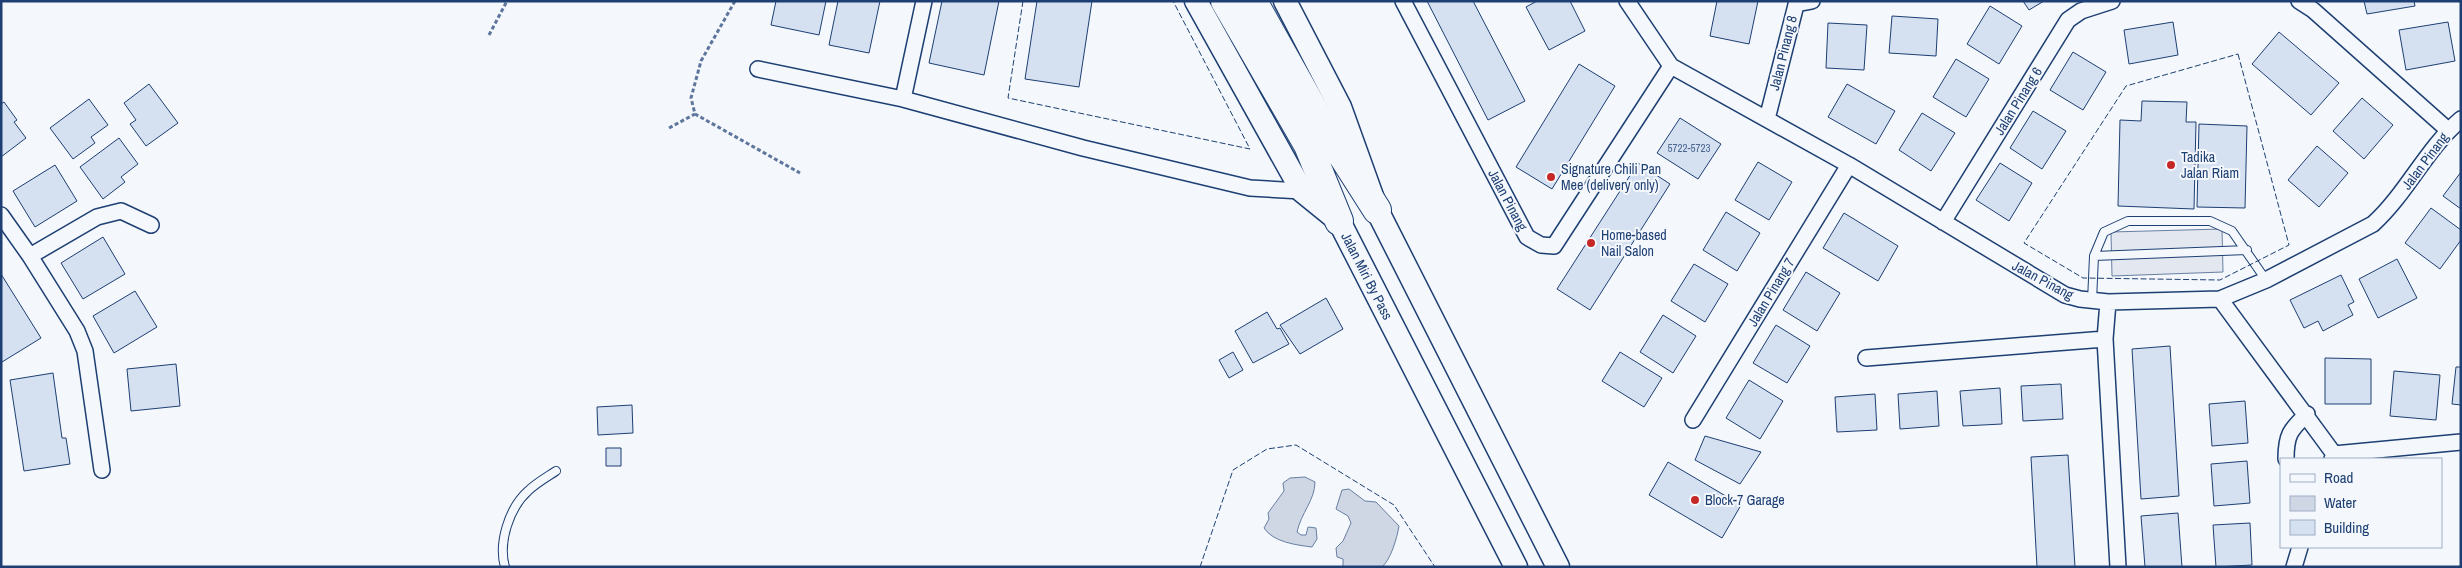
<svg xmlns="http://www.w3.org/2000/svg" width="2462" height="568" font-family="'Archivo Narrow',sans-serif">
<rect width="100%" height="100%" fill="#f4f7fb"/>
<path fill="#e3e8f0" stroke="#687fa3" d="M2222 229 2223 272 2112 276 2111 232Z"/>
<path fill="#cfd7e4" stroke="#687fa3" d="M1305 477 1315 482C1315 500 1301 513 1297 532L1301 535H1306L1308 527 1316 528 1317 539 1312 547C1296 545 1273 542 1264 528L1269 519 1268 513 1284 491 1283 483 1290 478Z
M1349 489 1365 501 1376 502 1399 526C1397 538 1391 559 1382 567H1343V559L1337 557 1336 548 1343 541 1351 523 1348 516 1336 509 1342 490Z"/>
<path fill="#d5e0f0" stroke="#1d3f73" d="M776 1H826L819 35 771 25Z
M838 1H880L869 53 829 45Z
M942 1H999L984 75 929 63Z
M1037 1H1092L1079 87 1025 79Z
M1427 1H1473L1525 101 1488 120Z
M1537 1H1570L1585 31 1549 50 1526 7Z
M1717 1H1758L1749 44 1710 36Z
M2023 1H2044L2029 10Z
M2364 1H2414L2415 6 2367 14Z
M1990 6 2022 26 1999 64 1967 44Z
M1892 16 1938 19 1936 56 1889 53Z
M2173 22 2178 55 2129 64 2124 30Z
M2448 22 2455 61 2406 70 2399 30Z
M1828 23 1867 25 1864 70 1826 68Z
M2279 32 2339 83 2311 115 2252 64Z
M2073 52 2106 72 2083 110 2050 90Z
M1956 59 1989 79 1966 117 1933 97Z
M1579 64 1615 86 1552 189 1516 167Z
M149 84 178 123 146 146 130 124 136 120 124 103Z
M1847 84 1895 111 1876 144 1828 117Z
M2362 98 2393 125 2364 159 2333 131Z
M89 99 108 125 91 137 95 143 73 159 50 128Z
M2142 101 2187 102 2186 122H2196L2194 209 2118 206 2120 120 2141 121Z
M4 102 17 120 14 122 26 138 1 157V104Z
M2033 111 2066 131 2042 169 2010 148Z
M1922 113 1955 133 1931 171 1899 150Z
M1680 118 1721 144 1698 179 1657 153Z
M2199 124 2247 126 2245 208 2197 207Z
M119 138 138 164 121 177 125 182 103 199 80 167Z
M2317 146 2348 173 2319 207 2288 180Z
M1758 162 1792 182 1769 220 1735 200Z
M1638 163 1670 184 1590 310 1557 289Z
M2000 163 2032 183 2009 221 1976 200Z
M55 165 77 201 35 227 13 191Z
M2461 172V209L2443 196Z
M2431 208 2461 230V240L2440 269 2405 243Z
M1726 212 1760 233 1737 271 1703 250Z
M1844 213 1898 246 1878 281 1823 248Z
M103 237 125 274 83 299 61 263Z
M2397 259 2417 298 2378 318 2359 279Z
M1694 264 1728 284 1705 322 1671 301Z
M1806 272 1840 293 1817 331 1783 310Z
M1 274 41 338 2 362 1 361Z
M2341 275 2354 302 2348 305 2353 315 2323 331 2318 321 2304 328 2290 300Z
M135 291 157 327 114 353 93 316Z
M1326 298 1343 329 1300 354 1280 325Z
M1267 312 1277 329 1280 328 1289 344 1253 363 1235 331Z
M1663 315 1696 336 1673 373 1640 352Z
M1776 325 1810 346 1787 383 1753 363Z
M2170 346 2179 496 2141 499 2132 349Z
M1233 352 1243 370 1229 378 1219 360Z
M1620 352 1662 378 1644 407 1602 381Z
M2325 358 2371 359V404H2325Z
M176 364 180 406 131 411 127 369Z
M2456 367H2461V405L2452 404Z
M2394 371 2440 375 2436 420 2390 416Z
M53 373 62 438H66L70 464 24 471 10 380Z
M1749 380 1783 401 1760 439 1726 418Z
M2061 384 2063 419 2023 421 2021 386Z
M2000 388 2002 424 1963 426 1960 391Z
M1937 391 1939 426 1900 429 1898 394Z
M1875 394 1877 430 1837 432 1835 397Z
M2245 401 2248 443 2212 446 2209 404Z
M632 405 633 433 598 435 597 407Z
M1705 436 1761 452 1740 484 1695 460Z
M606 448H621V466H606Z
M2068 455 2075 567H2037L2031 457Z
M2247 461 2250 503 2214 506 2211 464Z
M1668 462 1741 505 1722 538 1649 495Z
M2178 513 2182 567H2145L2141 516Z
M2250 523 2252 565 2216 567 2213 525Z"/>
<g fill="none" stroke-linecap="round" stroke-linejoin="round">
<g stroke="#1d3f73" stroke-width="10">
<path id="lane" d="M2094 256 2247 250
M2092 301 2094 256 2104 232 2128 221H2210L2232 231 2266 280
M505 567C498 543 509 508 528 491 536 483 547 477 556 471"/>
</g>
<g stroke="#1d3f73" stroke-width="18">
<path id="street" d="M1403 1 1527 237 1541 245 1554 246 1671 66
M1627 1 1671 66 1849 165 2065 295 2080 299 2108 302 2220 299 2266 280 2373 224C2407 193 2426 149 2461 119
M2299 1 2313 10 2448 130
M1796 4 1812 1
M758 69 903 99 1083 148 1250 188 1302 191
M903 99 924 1
M1767 119 1797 1
M1 215 30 256 77 331 85 351 102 470
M1943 222 2068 20 2081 11 2112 1
M30 256 97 217 121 211 151 225
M2220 299 2334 454 2332 459
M2105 339 2108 302
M1866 358 2105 339 2118 567
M1693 420 1849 165
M2334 454 2461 442
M2286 459C2286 435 2290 430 2307 414
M2294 567 2300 547"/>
</g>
<g stroke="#1d3f73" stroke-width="25">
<path id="secondary" d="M1196 1 1302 191 1339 221 1516 567
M1285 1 1340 107 1377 210 1558 567"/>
</g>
<g stroke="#1d3f73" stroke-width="30">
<path id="highway" d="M1225 1 1308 145 1339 221
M1253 1 1319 119 1377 210"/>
</g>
<path stroke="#5e769c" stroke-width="3" stroke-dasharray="4 2.5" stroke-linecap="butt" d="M735 1 701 61 691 98 695 114 800 173
M489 35 507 1
M669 128 695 114"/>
<use href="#lane" stroke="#f4f7fb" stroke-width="8"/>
<use href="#street" stroke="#f4f7fb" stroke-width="15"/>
<use href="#secondary" stroke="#f4f7fb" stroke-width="22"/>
<use href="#highway" stroke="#f4f7fb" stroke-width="28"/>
<path stroke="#1d3f73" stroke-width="1" stroke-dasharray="6 2.5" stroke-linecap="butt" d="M1023 1 1008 98 1250 149 1173 1
M2238 54 2289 245 2220 280 2083 278 2024 243 2126 86Z
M1200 567 1233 470 1267 449 1296 445 1394 505 1435 567"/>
</g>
<g fill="#c62828" stroke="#f4f7fb" stroke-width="2">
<circle cx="2171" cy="165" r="5"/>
<circle cx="1551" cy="177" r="5"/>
<circle cx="1591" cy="243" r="5"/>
<circle cx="1695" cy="500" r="5"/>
</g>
<g text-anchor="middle" stroke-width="4" stroke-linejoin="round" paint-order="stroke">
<g font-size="11" fill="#4b6792">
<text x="1689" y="152">5722-5723</text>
</g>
<g font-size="14" fill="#1d3f73" stroke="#f4f7fb">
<text transform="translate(1783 53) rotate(-76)" y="5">Jalan Pinang 8</text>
<text transform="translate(2018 101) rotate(-58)" y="5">Jalan Pinang 6</text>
<text transform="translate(2425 161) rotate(-53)" y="5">Jalan Pinang</text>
<text transform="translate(1508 200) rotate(62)" y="5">Jalan Pinang</text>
<text transform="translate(1367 276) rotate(63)" y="5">Jalan Miri By Pass</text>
<text transform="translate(2043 280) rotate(28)" y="5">Jalan Pinang</text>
<text transform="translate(1771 292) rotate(-59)" y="5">Jalan Pinang 7</text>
</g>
<g font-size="14" fill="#1d3f73" stroke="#f4f7fb" text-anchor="start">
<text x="2181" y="162">Tadika<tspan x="2181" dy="16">Jalan Riam</tspan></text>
<text x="1561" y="174">Signature Chili Pan<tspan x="1561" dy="16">Mee (delivery only)</tspan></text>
<text x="1601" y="240">Home-based<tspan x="1601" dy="16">Nail Salon</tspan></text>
<text x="1705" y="505">Block-7 Garage</text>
</g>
</g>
<rect width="2462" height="568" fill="none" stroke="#1d3f73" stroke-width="5"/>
<rect x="2280" y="458" width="162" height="90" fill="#f4f7fb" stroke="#9eadc5"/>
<rect x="2290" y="474" width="25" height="8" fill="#f4f7fb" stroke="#9eadc5"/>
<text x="2324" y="483" font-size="15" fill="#1d3f73">Road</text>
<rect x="2290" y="496" width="25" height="15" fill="#cfd7e4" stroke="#9eadc5"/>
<text x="2324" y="508" font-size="15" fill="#1d3f73">Water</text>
<rect x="2290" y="520" width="25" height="15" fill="#d5e0f0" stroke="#9eadc5"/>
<text x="2324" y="533" font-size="15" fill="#1d3f73">Building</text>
</svg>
